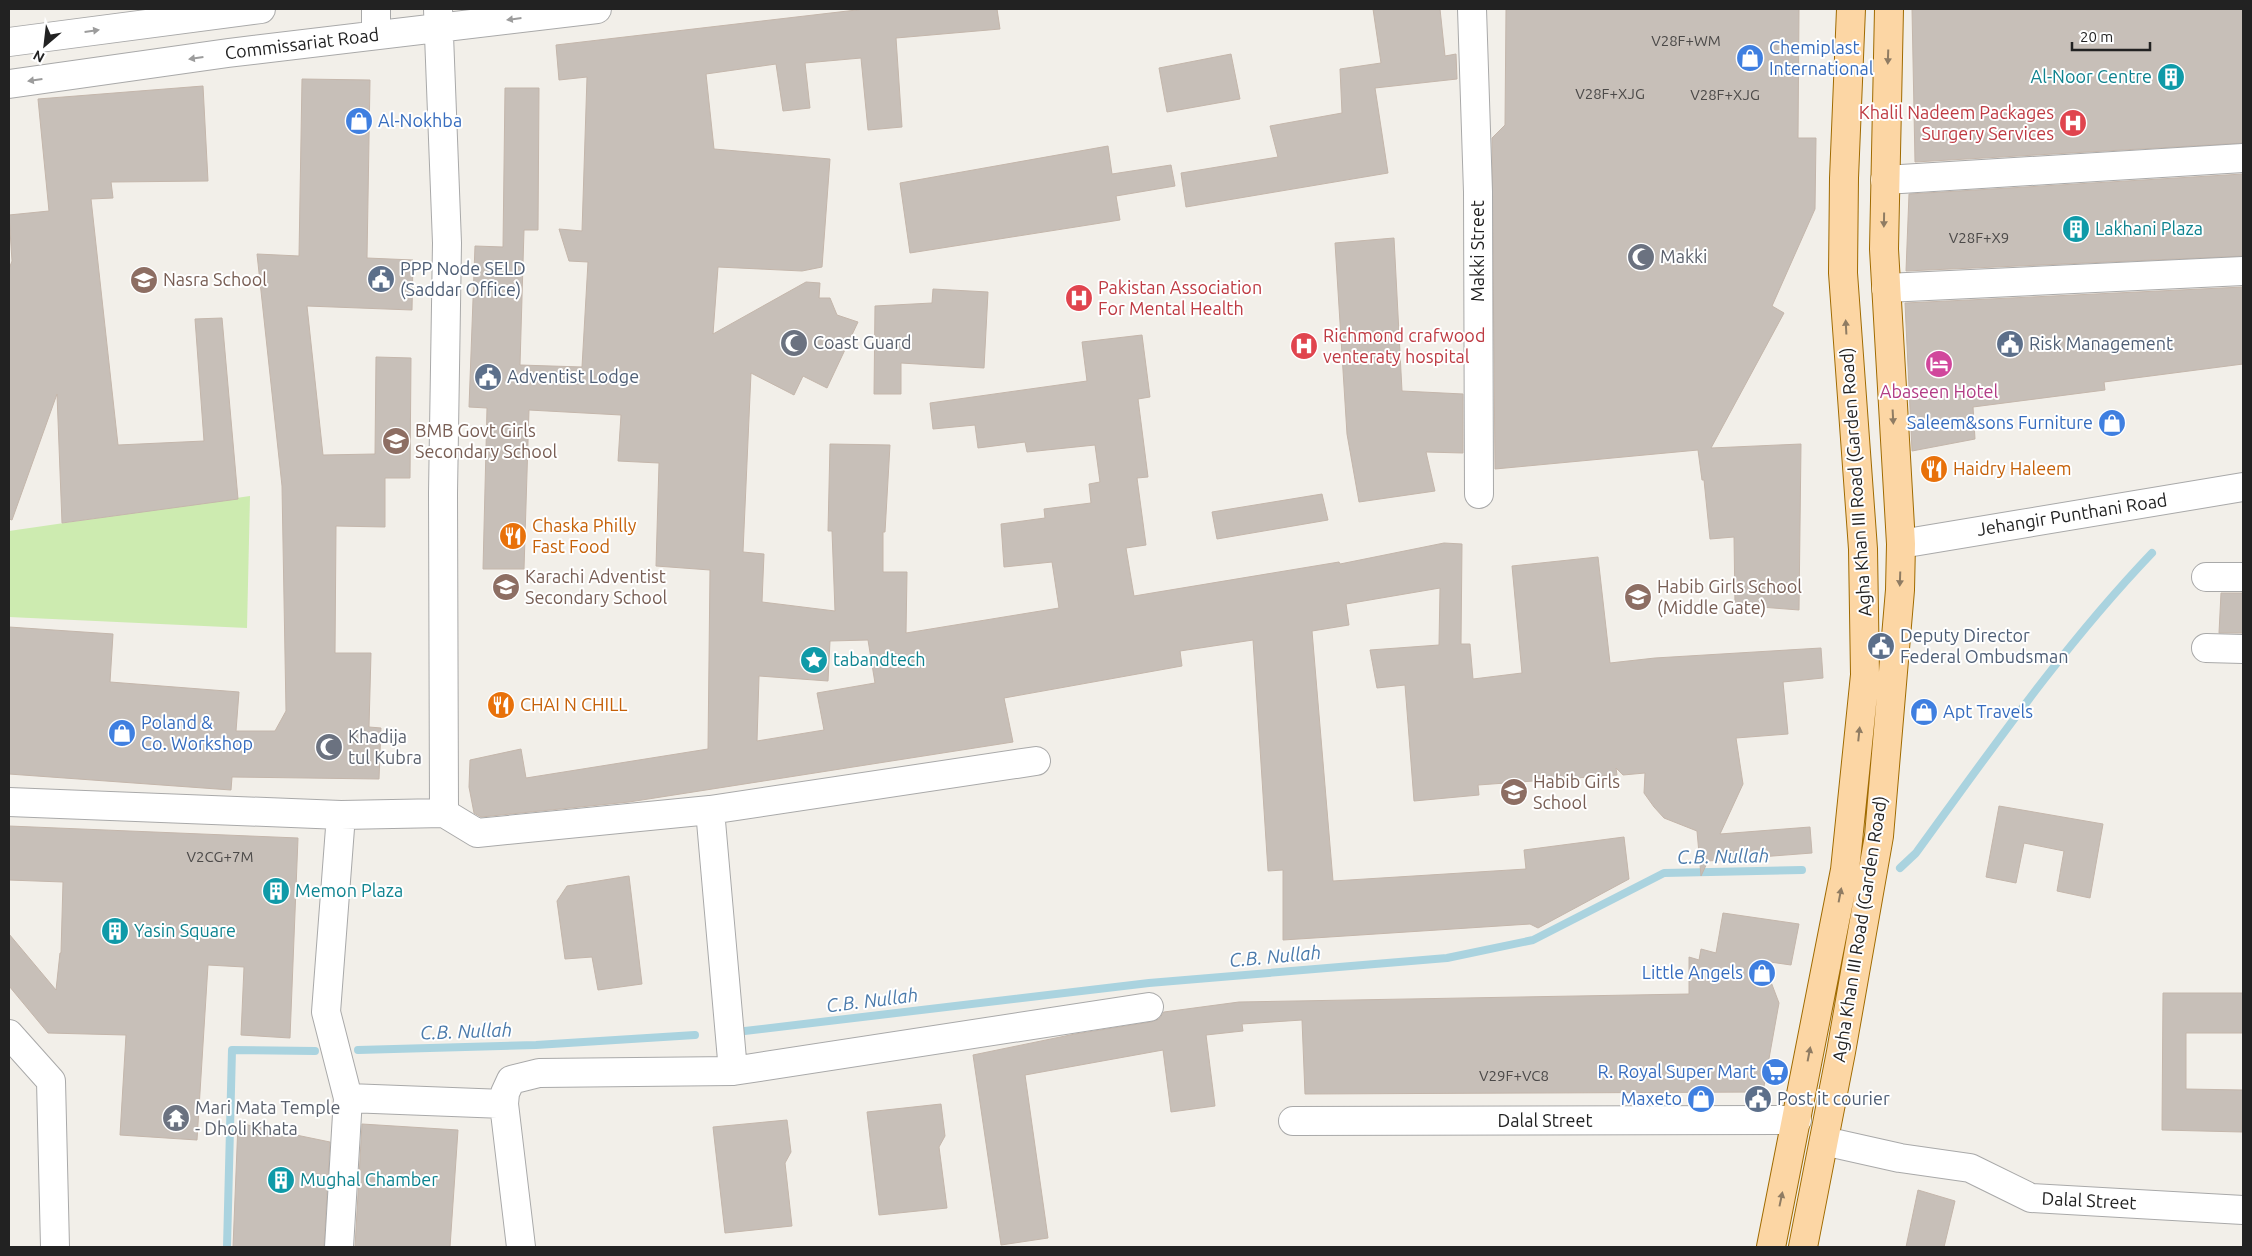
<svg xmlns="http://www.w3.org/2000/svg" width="2252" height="1256" font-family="Ubuntu,sans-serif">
<rect width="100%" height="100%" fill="#f2efe9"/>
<path fill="#cdebb0" d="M250 496 247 628 9 617V531Z"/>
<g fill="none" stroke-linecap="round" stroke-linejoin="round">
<path stroke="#aad3df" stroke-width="8" d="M1900 868 1916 853C1991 750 2064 645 2152 553
M736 1032 1149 983 1447 958 1533 940 1664 873 1802 870
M358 1050 536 1045 695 1035
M227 1247 232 1050 315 1051"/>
</g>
<path fill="#c7bfb8" stroke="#c4b6ab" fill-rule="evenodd" d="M865 9H997L1000 29 896 38 902 127 868 130 861 58 805 63 810 108 783 111 776 64 706 74 714 149 830 159 822 267 802 271 718 267 713 334 806 282 820 283 819 298H830L837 315 858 322 827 388 803 376 794 395 751 373 743 552 764 554 762 602 835 611 832 531H828L830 444 890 445 885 532H883V572H907L906 633 1059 608 1052 562 1004 567 1001 524 1045 518 1044 509 1091 503 1089 484 1100 482 1095 445 1027 452 1025 442 978 448 975 425 933 429 930 403 1087 381 1082 342 1142 335 1150 397 1138 399 1148 477 1137 478 1146 545 1126 548 1134 596 1339 562 1340 564 1444 543 1462 544 1461 644H1470L1473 679 1522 673 1512 566 1598 557 1610 663 1655 658 1821 648 1823 678 1783 682 1788 734 1736 738 1743 784 1720 834 1810 827 1812 853 1708 861 1701 876 1697 831 1664 818 1654 807 1644 793 1645 773 1623 775 1616 768 1617 775 1478 785 1479 795 1414 801 1405 685 1377 688 1370 650 1439 645 1440 588 1346 604 1349 625 1312 631 1333 881 1526 869 1524 850 1624 837 1629 879 1538 928 1530 924 1283 940V870L1268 871 1253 640 1180 651 1182 666 1004 698 1013 742 629 802 481 817 474 813 469 787 470 760 521 749 526 778 708 749 710 570 656 566 659 463 618 461 621 415 529 410 524 569H483L487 408 469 407 475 246 503 247 505 88H539L538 230H524L520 365 582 367 588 262 569 261 559 229 582 231 587 77 559 80 556 45ZM868 640 875 683 817 693 824 730 757 741 759 676 828 681 830 641Z
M1373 9H1440L1445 56 1456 54 1457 79 1375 88 1388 173 1186 207 1181 173 1278 157 1270 126 1342 113 1340 69 1381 63Z
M1506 9H1799L1798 138H1816L1815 209 1772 306 1784 313 1711 448 1801 444 1799 610 1735 605 1734 537 1710 539 1704 480H1702L1698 450 1495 469 1492 138 1505 125Z
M1912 9H2243V143L1915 162Z
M1231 54 1240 99 1167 112 1159 68Z
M302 79 370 80 367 258 413 260 412 310 307 306 323 455 375 454 376 357 411 358 410 478H385V527L336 526 335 653H371L369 727 381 728 379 779 232 777 231 790 9 774V627L113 634 110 682 239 692 236 731H275L286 711 282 486 257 254 299 256Z
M203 86 208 181 111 182 113 198 91 199 118 445 204 441 195 319 222 318 238 499 62 523 57 394 12 520 9 519V269L12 261 9 215 49 211 38 99Z
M1108 146 1112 174 1171 165 1175 186 1116 196 1120 220 910 253 900 183Z
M2243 174V256L1906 271 1909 194Z
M1394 238 1402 391 1463 394V453L1426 452 1435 491 1359 502 1347 434 1335 243Z
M2243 287V364L2104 382 2105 390 1973 407 1975 439 1912 451 1905 303Z
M933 289 988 292 984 368 901 363V394H874L875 306 932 303Z
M1322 494 1328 520 1217 539 1212 512Z
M2221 593H2243V633H2219Z
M1999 806 2103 824 2090 898 2057 891 2064 851 2024 843 2016 883 1986 877Z
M9 826 298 838 290 1038 241 1035 244 967 208 965 197 1140 120 1135 126 1035 48 1033 9 986V934L56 990 60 953H61L63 882 9 880Z
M629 876 642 984 598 990 592 957 565 959 557 901 567 886Z
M1723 913 1799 924 1791 965 1763 961 1779 1003 1763 1092 1305 1094 1302 1020 1242 1024 1243 1031 1206 1035 1215 1106 1171 1112 1163 1050 1025 1075 1048 1238 1001 1245 973 1055 1075 1034 1151 1022 1159 1019 1164 1012 1239 1002 1689 994V957L1699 960 1701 949 1716 953Z
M2163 993H2243V1033H2186V1089L2243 1090 2242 1132 2162 1130Z
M941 1104 945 1136 939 1147 947 1208 879 1215 867 1112Z
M787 1120 791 1152 785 1163 792 1226 725 1233 713 1127Z
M238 1123 330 1142 324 1247H233Z
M362 1124 458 1130 450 1247H355Z
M1918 1190 1955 1201 1944 1247H1906Z"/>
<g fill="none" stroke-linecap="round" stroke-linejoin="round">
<g stroke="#a9a9a9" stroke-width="30">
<path id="minor" d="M376 9V35
M438 9 447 243 443 493 444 813
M1472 9 1478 192 1479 494
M9 42 261 9
M9 84 228 53 597 9
M1885 180 2243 158
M1886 288 2243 271
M1901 544 2243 487
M2206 577H2243
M2206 648 2243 649
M9 802 341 815 444 813 477 833 710 810 1036 761
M710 810 733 1071
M9 1034 51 1081 55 1247
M348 1098 504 1104 521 1247
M504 1104 505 1093 511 1080 539 1073 733 1071 1149 1007
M1293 1121 1797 1120
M1824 1141 1900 1158 1970 1168 2031 1198 2243 1210
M339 1247 348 1098 326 1012 341 815"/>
</g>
<g stroke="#a06b00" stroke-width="30">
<path id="major" d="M1771 1247 1845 870 1865 675 1863 549 1843 273 1844 178 1851 9
M1803 1247 1841 1052 1879 836 1900 590 1901 544 1884 249 1889 9"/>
</g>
<use href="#minor" stroke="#fff" stroke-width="28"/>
<use href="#major" stroke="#fcd6a4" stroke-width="28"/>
</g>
<defs><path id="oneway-solid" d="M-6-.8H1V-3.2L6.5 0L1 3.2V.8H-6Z" transform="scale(1.25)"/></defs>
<g fill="#9c9c9c">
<use href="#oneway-solid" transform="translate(514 19) rotate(173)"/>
<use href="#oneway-solid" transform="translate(92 31) rotate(-8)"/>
<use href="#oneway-solid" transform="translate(196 58) rotate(172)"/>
<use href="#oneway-solid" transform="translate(35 80) rotate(172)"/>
</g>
<g fill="#8f7c63">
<use href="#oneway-solid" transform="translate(1888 57) rotate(92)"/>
<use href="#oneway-solid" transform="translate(1884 220) rotate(91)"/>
<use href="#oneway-solid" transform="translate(1846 327) rotate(-93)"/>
<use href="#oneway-solid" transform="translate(1893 417) rotate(87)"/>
<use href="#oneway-solid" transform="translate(1900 579) rotate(92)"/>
<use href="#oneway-solid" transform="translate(1859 734) rotate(-84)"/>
<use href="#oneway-solid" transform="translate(1840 895) rotate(-79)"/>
<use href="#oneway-solid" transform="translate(1809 1054) rotate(-79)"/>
<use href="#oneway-solid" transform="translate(1781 1199) rotate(-78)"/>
</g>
<defs>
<g id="shop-disc" transform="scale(1.4375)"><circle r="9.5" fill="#3f7fe0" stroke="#fff"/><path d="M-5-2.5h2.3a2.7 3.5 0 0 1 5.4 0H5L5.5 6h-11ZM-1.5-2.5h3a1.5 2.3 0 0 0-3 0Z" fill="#fff"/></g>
<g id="building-disc" transform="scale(1.4375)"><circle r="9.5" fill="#0f9aa8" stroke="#fff"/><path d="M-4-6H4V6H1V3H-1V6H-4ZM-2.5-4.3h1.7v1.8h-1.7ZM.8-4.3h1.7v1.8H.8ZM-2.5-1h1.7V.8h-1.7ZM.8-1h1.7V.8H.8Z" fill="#fff"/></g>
<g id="hospital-disc" transform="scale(1.4375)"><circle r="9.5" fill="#e0444e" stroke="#fff"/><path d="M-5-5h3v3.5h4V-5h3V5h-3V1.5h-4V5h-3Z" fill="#fff"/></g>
<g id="mosque-disc" transform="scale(1.4375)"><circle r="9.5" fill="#6b7280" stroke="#fff"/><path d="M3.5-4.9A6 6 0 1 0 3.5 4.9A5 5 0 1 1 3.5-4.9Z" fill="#fff"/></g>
<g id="civic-disc" transform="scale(1.4375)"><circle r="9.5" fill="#5c6f8a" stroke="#fff"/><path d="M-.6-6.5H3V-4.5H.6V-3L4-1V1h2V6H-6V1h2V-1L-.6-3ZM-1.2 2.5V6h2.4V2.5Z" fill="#fff"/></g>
<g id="school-disc" transform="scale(1.4375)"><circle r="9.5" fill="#8d6e63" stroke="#fff"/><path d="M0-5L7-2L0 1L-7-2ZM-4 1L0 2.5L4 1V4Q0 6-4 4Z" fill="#fff"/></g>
<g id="hotel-disc" transform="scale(1.4375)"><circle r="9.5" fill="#d1479c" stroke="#fff"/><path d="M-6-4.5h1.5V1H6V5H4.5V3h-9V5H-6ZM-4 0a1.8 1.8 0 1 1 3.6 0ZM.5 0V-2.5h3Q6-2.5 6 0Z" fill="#fff"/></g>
<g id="restaurant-disc" transform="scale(1.4375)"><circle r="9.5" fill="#e8710a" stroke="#fff"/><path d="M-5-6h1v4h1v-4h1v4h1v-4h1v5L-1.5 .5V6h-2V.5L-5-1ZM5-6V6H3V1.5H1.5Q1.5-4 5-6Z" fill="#fff"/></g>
<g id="sight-disc" transform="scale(1.4375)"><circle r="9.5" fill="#0f9aa8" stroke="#fff"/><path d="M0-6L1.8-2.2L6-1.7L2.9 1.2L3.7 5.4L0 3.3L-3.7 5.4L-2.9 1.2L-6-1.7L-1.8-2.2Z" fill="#fff"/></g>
<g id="supermarket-disc" transform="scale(1.4375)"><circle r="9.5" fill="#3f7fe0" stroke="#fff"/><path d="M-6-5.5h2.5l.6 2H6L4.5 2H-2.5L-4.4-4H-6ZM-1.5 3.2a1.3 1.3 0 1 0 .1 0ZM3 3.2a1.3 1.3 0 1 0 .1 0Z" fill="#fff"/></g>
<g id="temple-disc" transform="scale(1.4375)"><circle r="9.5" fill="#6b7280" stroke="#fff"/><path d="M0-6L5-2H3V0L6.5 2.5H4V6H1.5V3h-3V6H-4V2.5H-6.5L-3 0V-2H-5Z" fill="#fff"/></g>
</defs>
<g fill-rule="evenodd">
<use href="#shop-disc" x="1750" y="58"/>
<use href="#building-disc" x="2171" y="77"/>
<use href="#shop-disc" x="359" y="121"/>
<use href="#hospital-disc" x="2073" y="123"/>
<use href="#building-disc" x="2076" y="229"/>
<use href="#mosque-disc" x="1641" y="257"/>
<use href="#civic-disc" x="381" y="279"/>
<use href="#school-disc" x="144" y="280"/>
<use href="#hospital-disc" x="1079" y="298"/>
<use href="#mosque-disc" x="794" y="343"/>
<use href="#civic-disc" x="2010" y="344"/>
<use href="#hospital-disc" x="1304" y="346"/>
<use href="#hotel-disc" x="1939" y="364"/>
<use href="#civic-disc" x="488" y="377"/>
<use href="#shop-disc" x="2112" y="423"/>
<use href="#school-disc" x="396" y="441"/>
<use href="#restaurant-disc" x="1934" y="469"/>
<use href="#restaurant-disc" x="513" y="536"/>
<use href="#school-disc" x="506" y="587"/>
<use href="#school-disc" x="1638" y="597"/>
<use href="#civic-disc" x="1881" y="646"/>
<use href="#sight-disc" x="814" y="660"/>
<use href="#restaurant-disc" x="501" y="705"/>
<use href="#shop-disc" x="1924" y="712"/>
<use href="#shop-disc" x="122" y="733"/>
<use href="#mosque-disc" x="329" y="747"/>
<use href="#school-disc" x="1514" y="792"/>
<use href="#building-disc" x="276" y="891"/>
<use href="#building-disc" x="115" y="931"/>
<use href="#shop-disc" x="1762" y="973"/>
<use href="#supermarket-disc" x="1775" y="1072"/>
<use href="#shop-disc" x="1701" y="1099"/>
<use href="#civic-disc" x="1758" y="1099"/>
<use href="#temple-disc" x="176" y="1118"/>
<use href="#building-disc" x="281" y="1180"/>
</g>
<g text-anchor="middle" stroke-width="4" stroke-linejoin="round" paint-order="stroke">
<g font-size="15" fill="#4b4948">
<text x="1686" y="46">V28F+WM</text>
<text x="1610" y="99">V28F+XJG</text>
<text x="1725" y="100">V28F+XJG</text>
<text x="1979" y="243">V28F+X9</text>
<text x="220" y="862">V2CG+7M</text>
<text x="1514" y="1081">V29F+VC8</text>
</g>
<g font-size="18" fill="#222" stroke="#fff">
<text transform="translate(302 44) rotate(-7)" y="6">Commissariat Road</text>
<text transform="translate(1478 251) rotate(-90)" y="6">Makki Street</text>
<text transform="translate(1856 482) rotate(-94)" y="6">Agha Khan III Road (Garden Road)</text>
<text transform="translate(2072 515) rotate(-9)" y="6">Jehangir Punthani Road</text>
<text transform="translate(1860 929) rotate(-81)" y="6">Agha Khan III Road (Garden Road)</text>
<text x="1545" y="1127">Dalal Street</text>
<text transform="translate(2089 1201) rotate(3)" y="6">Dalal Street</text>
</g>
<g font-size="18" fill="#366cbe" stroke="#fff" text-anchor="start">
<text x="1769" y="54">Chemiplast<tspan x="1769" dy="21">International</tspan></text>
<text x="378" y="127">Al-Nokhba</text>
<text x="2093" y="429" text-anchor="end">Saleem&amp;sons Furniture</text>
<text x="1943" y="718">Apt Travels</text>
<text x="141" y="729">Poland &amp;<tspan x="141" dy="21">Co. Workshop</tspan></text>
<text x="1743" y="979" text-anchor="end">Little Angels</text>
<text x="1756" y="1078" text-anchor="end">R. Royal Super Mart</text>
<text x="1682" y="1105" text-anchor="end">Maxeto</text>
</g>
<g font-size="18" fill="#0d838f" stroke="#fff" text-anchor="start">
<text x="2152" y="83" text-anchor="end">Al-Noor Centre</text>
<text x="2095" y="235">Lakhani Plaza</text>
<text x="833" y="666">tabandtech</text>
<text x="295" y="897">Memon Plaza</text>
<text x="134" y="937">Yasin Square</text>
<text x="300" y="1186">Mughal Chamber</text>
</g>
<g font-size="18" fill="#be3a42" stroke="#fff" text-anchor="start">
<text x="2054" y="119" text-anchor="end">Khalil Nadeem Packages<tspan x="2054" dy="21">Surgery Services</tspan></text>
<text x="1098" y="294">Pakistan Association<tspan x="1098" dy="21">For Mental Health</tspan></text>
<text x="1323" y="342">Richmond crafwood<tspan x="1323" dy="21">venteraty hospital</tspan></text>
</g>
<g font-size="18" fill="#5b616d" stroke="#fff" text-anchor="start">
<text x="1660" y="263">Makki</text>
<text x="813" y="349">Coast Guard</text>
<text x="348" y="743">Khadija<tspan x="348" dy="21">tul Kubra</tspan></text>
<text x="195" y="1114">Mari Mata Temple<tspan x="195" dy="21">- Dholi Khata</tspan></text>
</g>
<g font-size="18" fill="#4e5e75" stroke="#fff" text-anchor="start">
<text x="400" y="275">PPP Node SELD<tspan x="400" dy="21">(Saddar Office)</tspan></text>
<text x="2029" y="350">Risk Management</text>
<text x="507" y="383">Adventist Lodge</text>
<text x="1900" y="642">Deputy Director<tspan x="1900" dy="21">Federal Ombudsman</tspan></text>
<text x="1777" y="1105">Post it courier</text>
</g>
<g font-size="18" fill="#785e54" stroke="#fff" text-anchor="start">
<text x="163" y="286">Nasra School</text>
<text x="415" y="437">BMB Govt Girls<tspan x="415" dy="21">Secondary School</tspan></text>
<text x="525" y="583">Karachi Adventist<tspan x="525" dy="21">Secondary School</tspan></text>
<text x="1657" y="593">Habib Girls School<tspan x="1657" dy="21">(Middle Gate)</tspan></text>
<text x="1533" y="788">Habib Girls<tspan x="1533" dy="21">School</tspan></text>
</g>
<g font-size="18" fill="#b23c85" stroke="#fff">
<text x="1939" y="398">Abaseen Hotel</text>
</g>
<g font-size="18" fill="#c56008" stroke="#fff" text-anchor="start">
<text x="1953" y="475">Haidry Haleem</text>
<text x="532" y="532">Chaska Philly<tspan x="532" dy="21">Fast Food</tspan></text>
<text x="520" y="711">CHAI N CHILL</text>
</g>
<g font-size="19" font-style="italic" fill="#4a7aab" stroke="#fff">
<text transform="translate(1723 856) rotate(-1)" y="7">C.B. Nullah</text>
<text transform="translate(1275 956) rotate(-5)" y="7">C.B. Nullah</text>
<text transform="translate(872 1000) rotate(-7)" y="7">C.B. Nullah</text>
<text transform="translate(466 1031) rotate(-2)" y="7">C.B. Nullah</text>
</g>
</g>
<rect width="2252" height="1256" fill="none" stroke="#222222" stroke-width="20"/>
<g transform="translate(45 45) rotate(208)" stroke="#ffffff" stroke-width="4" paint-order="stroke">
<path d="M0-4L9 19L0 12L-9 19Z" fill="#222222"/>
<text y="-8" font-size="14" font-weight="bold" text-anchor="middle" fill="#222222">N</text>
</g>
<path d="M2072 42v8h78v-8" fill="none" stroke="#222222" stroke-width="2.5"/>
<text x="2080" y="42" font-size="15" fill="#222222" stroke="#ffffff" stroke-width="4" paint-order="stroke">20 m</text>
</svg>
